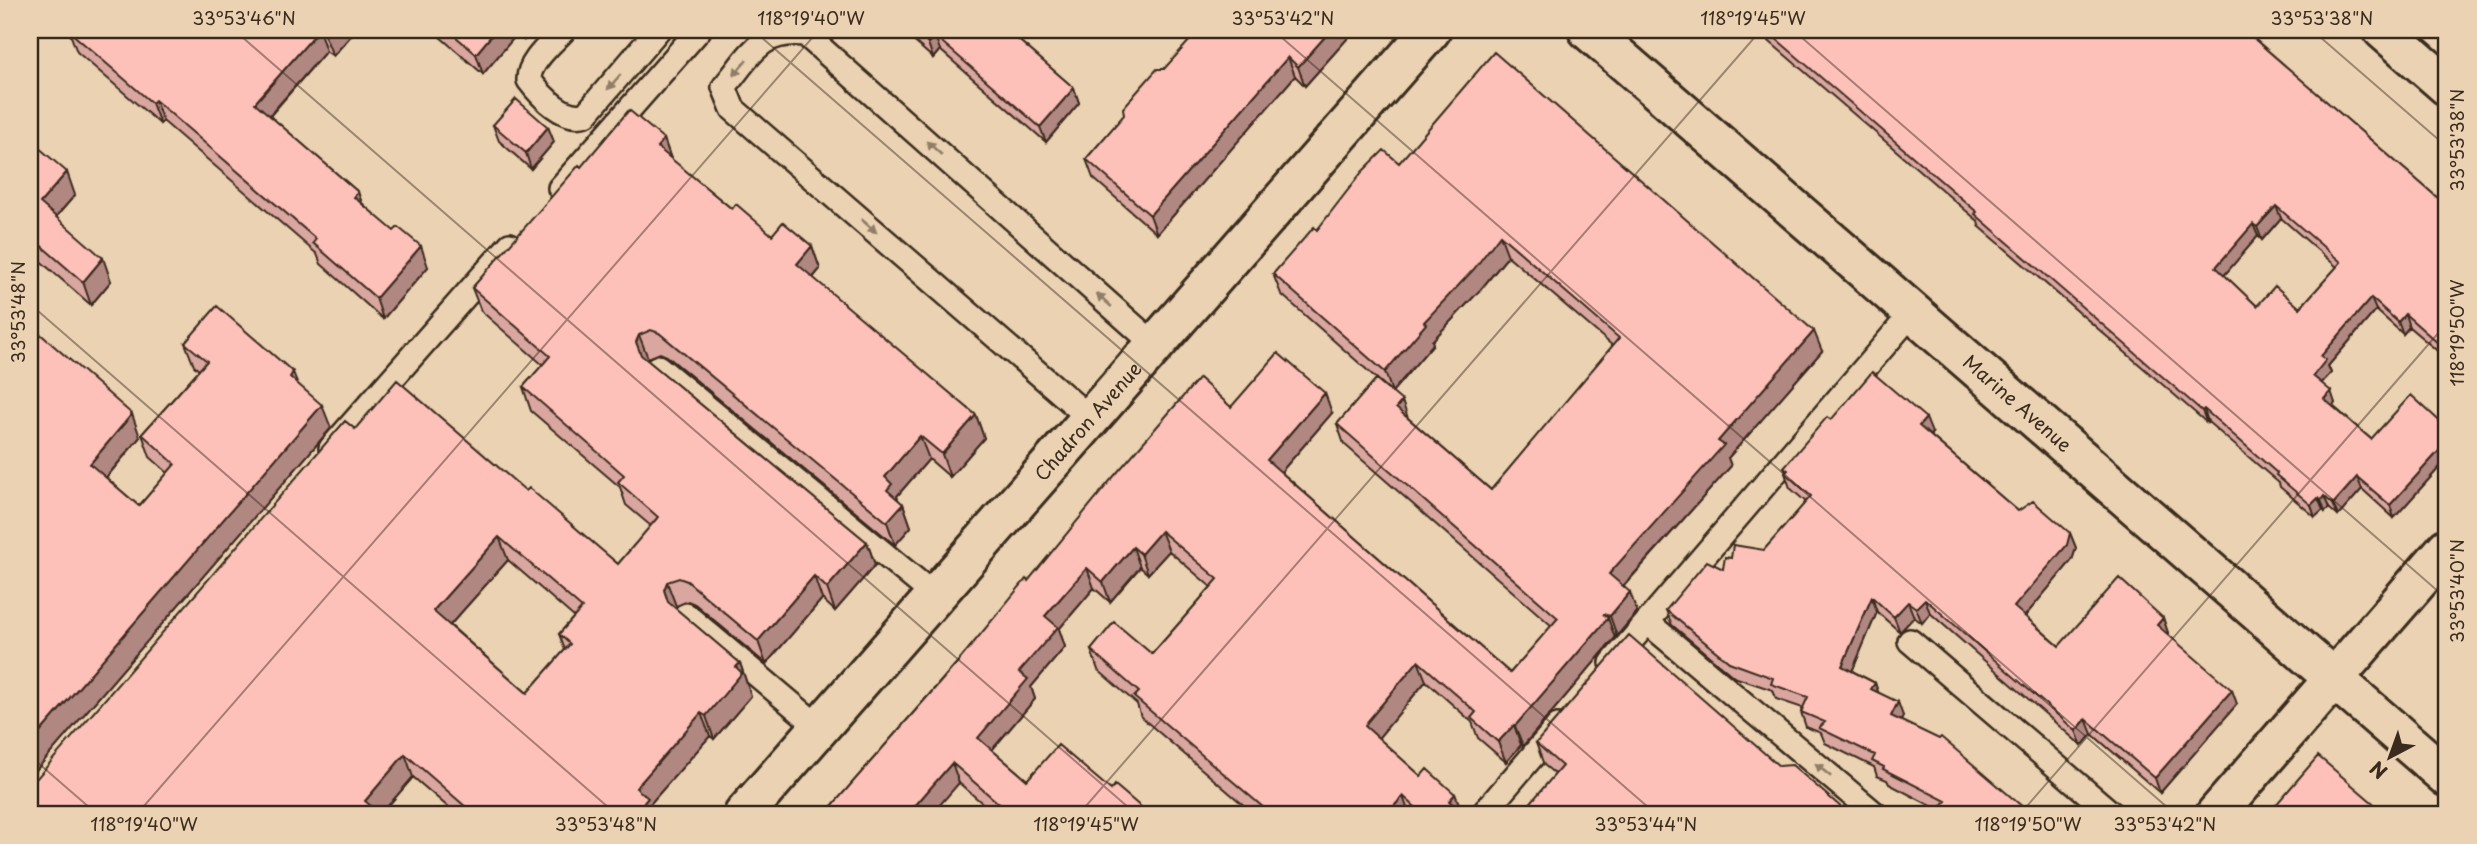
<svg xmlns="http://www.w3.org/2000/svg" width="2477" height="844" font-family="'Playpen Sans',sans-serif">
<rect width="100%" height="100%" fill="#ead2b2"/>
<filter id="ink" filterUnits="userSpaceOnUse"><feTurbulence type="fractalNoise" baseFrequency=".0143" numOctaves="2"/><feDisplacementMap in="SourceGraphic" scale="14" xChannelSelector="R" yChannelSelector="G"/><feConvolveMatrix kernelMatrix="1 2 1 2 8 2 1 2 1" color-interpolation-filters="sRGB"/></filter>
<g filter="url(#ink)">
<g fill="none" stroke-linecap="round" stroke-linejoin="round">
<g stroke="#3b2a1e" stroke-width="28">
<path id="lane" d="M564 30C552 43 528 62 529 80 541 96 565 122 586 114L658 30
M560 188 699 30
M658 367 935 596
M1091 419 733 109 724 87C750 56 760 29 805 34L1155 345
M331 448 510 245
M686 615 820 728
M1647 622 1875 814
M1910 641 2112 814
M1612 663 1913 312
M1483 814 1558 726"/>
</g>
<g stroke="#3b2a1e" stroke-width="44">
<g id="street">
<path d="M2383 30 2447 86"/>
<path id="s1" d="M744 814 1431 30"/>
<path d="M2216 814 2447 548"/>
</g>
</g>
<g stroke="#3b2a1e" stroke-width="44">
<g id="secondary">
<path id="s2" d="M1588 30 2447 777"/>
</g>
</g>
<use href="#lane" stroke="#ead2b2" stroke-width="23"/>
<use href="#street" stroke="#ead2b2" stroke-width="38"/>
<use href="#secondary" stroke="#ead2b2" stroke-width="38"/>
</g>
<path fill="#daa6a0" stroke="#3b2a1e" stroke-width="2" fill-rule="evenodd" d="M71 30H356L333 56 326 51 270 116 358 192 362 203 428 267 383 319 321 264 317 254 163 121 160 124 77 52 69 31Z
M432 30H532L524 40 517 34 483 74Z
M879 30H894L887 37Z
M901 30H1007L1074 88 1079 103 1046 142 940 50 933 58Z
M1199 30H1355L1305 86 1295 76 1157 234 1093 178 1086 159Z
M1756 30H2244L2447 206V359L2409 327 2403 334 2376 310 2328 366 2331 373 2321 383 2335 403 2333 406 2371 439 2447 428V459L2394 518 2362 489 2338 516 2329 508 2325 512 2323 510 2315 517 2280 487 2279 483 2208 422 2207 423 1979 226 1978 221ZM2281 218 2337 267 2300 308 2257 306 2224 275 2258 236 2262 240Z
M493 125 548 127 554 142 531 169 499 141Z
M664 139 671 159 732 209 772 235 812 246 820 269 813 278 976 415 984 438 950 477 929 459 897 496 898 500 903 504 911 527 895 545 667 356 660 353 648 358 647 360 867 542 875 565 835 611 822 599 766 664 695 604 688 601 676 606 675 608 740 663 751 696 714 739 710 736 650 804 654 814H456L413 777 381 814H30L32 784 355 429 526 491 618 564 651 526 626 505 620 487 531 411 523 387 543 365 481 311 472 288 581 167ZM508 560 574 617 559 634 565 650 527 693 450 625Z
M30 140 75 195 56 217 111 281 91 305 30 252Z
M1399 163 1822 351 1728 458 1731 466 1623 587 1637 612 1617 636 1614 635 1615 638 1523 746 1521 745 1506 762 1478 738 1472 722 1426 681 1378 738 1421 776 1455 794 1462 812 1464 814H1254L1141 717 1137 704 1098 670 1091 650 1152 654 1211 587 1169 551 1148 574 1140 567 1110 602 1094 588 1059 629 1065 647 1031 687 1035 699 992 750 1027 780 1111 790 1149 814H995L959 783 825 814 1028 581 1231 407 1332 413 1281 472 1510 673 1552 626 1344 444 1337 424 1408 418 1491 490 1613 346 1508 256 1481 289 1432 341 1433 344 1392 392 1281 294 1273 274 1317 230Z
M30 325 140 437 106 478 139 506 168 473 150 457 142 434 199 370 194 366 185 343 297 383 331 428 30 777Z
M1831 420 1932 433 1930 435 2018 511 2070 533 2076 548 2072 560 2025 616 2059 646 2163 618 2168 633 2167 634 2237 704 2160 793 2092 734 2082 746 1930 613 1922 623 1914 617 1900 632 1877 612 1852 671 1875 683 1878 693 1903 716 1901 721 2031 814 1939 810 1889 784 1887 780 1877 776 1874 767 1825 743 1821 733 1806 727 1801 712 1803 708 1776 699 1773 690 1734 677 1672 625 1666 610 1723 569 1731 558 1764 550 1806 502 1790 488 1785 473 1786 472 1784 467Z
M1536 743 1779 766 1555 774 1544 765Z"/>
<path fill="#b18782" stroke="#3b2a1e" stroke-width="2" d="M319 30 326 51 262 124 255 103Z
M330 30H356L333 56 325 36Z
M496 30H516L517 34 483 74 476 54Z
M520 30H532L524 40Z
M885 30H894L887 37Z
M1331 30H1355L1305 86 1298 67Z
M935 36 940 50 933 58 928 43Z
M1288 57 1295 76 1157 234 1150 215Z
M1074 88 1079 103 1046 142 1040 127Z
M155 100 163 121 160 124 152 103Z
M548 127 554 142 531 169 526 153Z
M664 139 672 162 657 147Z
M67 172 75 195 48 226 40 203Z
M358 192 365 213 354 197Z
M2276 206 2281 218 2262 240 2257 227Z
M2253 224 2258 236 2221 279 2216 267Z
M1500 235 1508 256 1481 289 1432 341 1433 344 1392 392 1385 372 1424 322Z
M421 246 428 267 383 319 376 298Z
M812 246 820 269 805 287 797 264Z
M103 258 111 281 91 305 83 282Z
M2371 298 2376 310 2328 366 2331 373 2317 388 2313 376 2321 356Z
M2405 314 2409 327 2403 334 2398 322Z
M1814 331 1822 351 1728 458 1731 466 1616 594 1609 574 1718 441Z
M639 335 648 358 644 365 636 342Z
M293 372 302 395 290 377Z
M2331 391 2335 403 2329 411 2324 399Z
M1325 393 1332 413 1274 480 1267 460Z
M1402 401 1409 421 1396 408Z
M322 405 331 428 30 777V744Z
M2204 409 2208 422 2207 423 2202 411Z
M132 414 140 437 98 487 90 464Z
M976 415 984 438 950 477 942 454Z
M1926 418 1932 433 1925 441 1919 426Z
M920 436 929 459 897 496 901 507 903 504 911 527 895 545 887 522 885 477Z
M2447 442V459L2394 518 2390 505Z
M2357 477 2362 489 2338 516 2333 504Z
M2324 496 2329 508 2325 512 2321 500Z
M2318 498 2323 510 2315 517 2311 505Z
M1161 531 1169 551 1148 574 1141 554Z
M2070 533 2076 548 2072 560 2020 622 2014 607Z
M499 537 508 560 442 634 433 611Z
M867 542 875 565 835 611 827 588Z
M1133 547 1140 567 1110 602 1103 582Z
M1087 568 1094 588 1059 629 1065 647 1031 687 1035 699 985 758 978 738 1045 616Z
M814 576 822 599 766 664 758 641Z
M667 582 676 606 672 613 664 590Z
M1630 592 1637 612 1617 636 1610 616Z
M1872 597 1877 612 1848 681 1842 666Z
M1925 599 1930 613 1922 623 1916 608Z
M1908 602 1914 617 1900 632 1894 617Z
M1608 618 1615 638 1523 746 1515 726Z
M2163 618 2168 633 2162 640 2157 625Z
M1418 661 1426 681 1375 742 1365 726 1367 722Z
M740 663 751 696 714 739 706 716 736 667Z
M1875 683 1880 697 1871 689Z
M2232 690 2237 704 2160 793 2155 778Z
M1898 702 1903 716 1896 731 1891 716Z
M701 713 710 736 650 804 654 814H634L636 788Z
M2086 719 2092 734 2082 746 2076 731Z
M1514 725 1521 745 1506 762 1498 742Z
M405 754 413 777 381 814H370L365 801Z
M952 763 959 783 932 814H908Z
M1455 794 1463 814 1449 801Z
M1403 796 1409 814H1387Z"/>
<path fill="#fdc1ba" stroke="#3b2a1e" stroke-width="2" fill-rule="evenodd" d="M71 30H330L325 36 319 30 255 103 358 192 354 197 394 231 398 227 421 246 376 298 313 243 316 239 155 100 152 103 69 31Z
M448 30H496L476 54Z
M912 30H1007L1074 88 1040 127 935 36 928 43Z
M1199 30H1331L1298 67 1288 57 1150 215 1086 159 1124 115 1123 108 1136 93 1157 69H1164Z
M1766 30H2244L2447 206V351L2405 314 2398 322 2371 298 2321 356 2326 360 2313 376 2331 391 2324 399 2371 439 2411 395 2447 428V442L2390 505 2357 477 2333 504 2324 496 2321 500 2318 498 2311 505 2276 475 2277 473 2204 409 2202 411 1975 214 1977 212ZM2276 206 2341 262 2300 308 2275 286 2257 306 2216 267 2253 224 2257 227Z
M1494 52 1814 331 1718 441 1724 445 1609 574 1630 592 1610 616 1603 614 1608 618 1515 726 1514 725 1498 742 1471 718 1476 712 1418 661 1367 722 1365 726 1421 776 1427 769 1455 794 1449 801 1464 814H1423L1403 796 1387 814H1271L1134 697 1139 692 1091 650 1114 622 1152 654 1218 579 1161 531 1141 554 1133 547 1103 582 1087 568 1045 616 1058 627 1019 672 1028 679 978 738 1027 780 1058 745 1111 790 1115 785 1149 814H1011L952 763 908 814H825L957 663 1026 579 1028 581 1109 482 1199 378 1231 407 1278 353 1325 393 1267 460 1510 673 1558 618 1337 424 1376 379 1402 401 1396 408 1491 490 1619 338 1500 235 1474 269 1424 322 1426 324 1385 372 1273 274 1314 227 1317 230 1362 172 1384 150 1399 163Z
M516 99 548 127 526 153 493 125Z
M629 110 664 139 657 147 732 209 736 204 772 235 783 222 812 246 797 264 976 415 942 454 920 436 885 477 892 484 887 490 903 504 887 522 659 333 651 330 639 335 636 342 641 355 867 542 827 588 814 576 758 641 687 581 679 578 667 582 664 590 668 602 740 663 736 667 742 673 706 716 701 713 636 788 648 798 634 814H474L405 754 365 801 380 814H30V786L345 421 355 429 397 380 526 491 529 488 618 564 658 517 618 482 624 475 523 387 550 356 472 288 579 165 581 167ZM499 537 582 608 559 634 570 644 527 693 433 611Z
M30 140 67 172 40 203 103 258 83 282 30 236Z
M217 306 293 372 290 377 322 405 30 744V325L132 414 90 464 139 506 175 464 142 434 207 361 185 343Z
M1872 372 1926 418 1919 426 2018 511 2033 501 2070 533 2067 545 2014 607 2059 646 2119 578 2163 618 2157 625 2232 690 2155 778 2086 719 2076 731 1925 599 1916 608 1908 602 1894 617 1872 597 1842 666 1875 683 1871 689 1898 702 1891 716 1939 739 1941 737 2031 814H1935L1946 801 1883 769 1884 767 1872 761 1875 755 1819 728 1825 722 1801 712 1808 697 1771 684 1773 678 1729 662 1666 610 1707 561 1723 569 1725 557 1731 558 1733 545 1764 550 1811 496 1785 473 1788 470 1784 467 1827 417 1831 420Z
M1629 635 1779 766 1792 765 1849 814H1521L1562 766 1536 743Z
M2318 756 2386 814H2268Z
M2044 809 2051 814H2039Z"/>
<defs><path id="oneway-solid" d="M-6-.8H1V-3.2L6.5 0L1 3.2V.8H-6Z" transform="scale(1.75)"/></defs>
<g fill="#927e68">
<use href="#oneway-solid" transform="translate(740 68) rotate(130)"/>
<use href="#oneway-solid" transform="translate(614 82) rotate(131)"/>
<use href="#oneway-solid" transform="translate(934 148) rotate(-138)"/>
<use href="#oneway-solid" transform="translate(869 226) rotate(41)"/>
<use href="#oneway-solid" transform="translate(1104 300) rotate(-138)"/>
<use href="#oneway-solid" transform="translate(1823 770) rotate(-140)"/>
</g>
</g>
<path fill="none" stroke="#3b2a1e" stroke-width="2" stroke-opacity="0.45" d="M234 30 1136 814M753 30 1656 814M1273 30 2175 814M1793 30 2447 599M2312 30 2447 147M30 304 616 814M30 756 97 814M137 814 819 30M1079 814 1761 30M2020 814 2447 323"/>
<g text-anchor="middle" stroke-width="5" stroke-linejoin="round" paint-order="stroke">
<g font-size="19" fill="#3b2a1e" stroke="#ead2b2">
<text dy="7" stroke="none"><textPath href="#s2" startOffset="569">Marine Avenue</textPath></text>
<text dy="7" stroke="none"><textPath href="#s1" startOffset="522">Chadron Avenue</textPath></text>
</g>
</g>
<rect width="2477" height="844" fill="none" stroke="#ead2b2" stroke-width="77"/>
<g transform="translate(2390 757) rotate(221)" stroke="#ead2b2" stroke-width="5" paint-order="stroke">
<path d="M0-5L12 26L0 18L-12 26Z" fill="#3b2a1e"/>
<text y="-10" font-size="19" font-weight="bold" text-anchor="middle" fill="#3b2a1e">N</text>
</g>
<rect x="38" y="38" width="2400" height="768" fill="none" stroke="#3b2a1e" stroke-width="2.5"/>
<g font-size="18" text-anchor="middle" fill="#3b2a1e">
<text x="244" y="25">33°53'46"N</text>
<text x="811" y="25">118°19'40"W</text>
<text x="1283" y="25">33°53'42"N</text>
<text x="1753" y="25">118°19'45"W</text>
<text x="2322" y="25">33°53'38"N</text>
<text transform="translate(2458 140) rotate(-90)" y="6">33°53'38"N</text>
<text transform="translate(19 312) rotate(-90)" y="6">33°53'48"N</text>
<text transform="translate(2458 333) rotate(-90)" y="6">118°19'50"W</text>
<text transform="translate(2458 591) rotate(-90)" y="6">33°53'40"N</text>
<text x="144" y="831">118°19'40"W</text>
<text x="606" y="831">33°53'48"N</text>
<text x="1086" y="831">118°19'45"W</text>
<text x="1646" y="831">33°53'44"N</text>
<text x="2028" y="831">118°19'50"W</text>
<text x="2165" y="831">33°53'42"N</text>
</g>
</svg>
